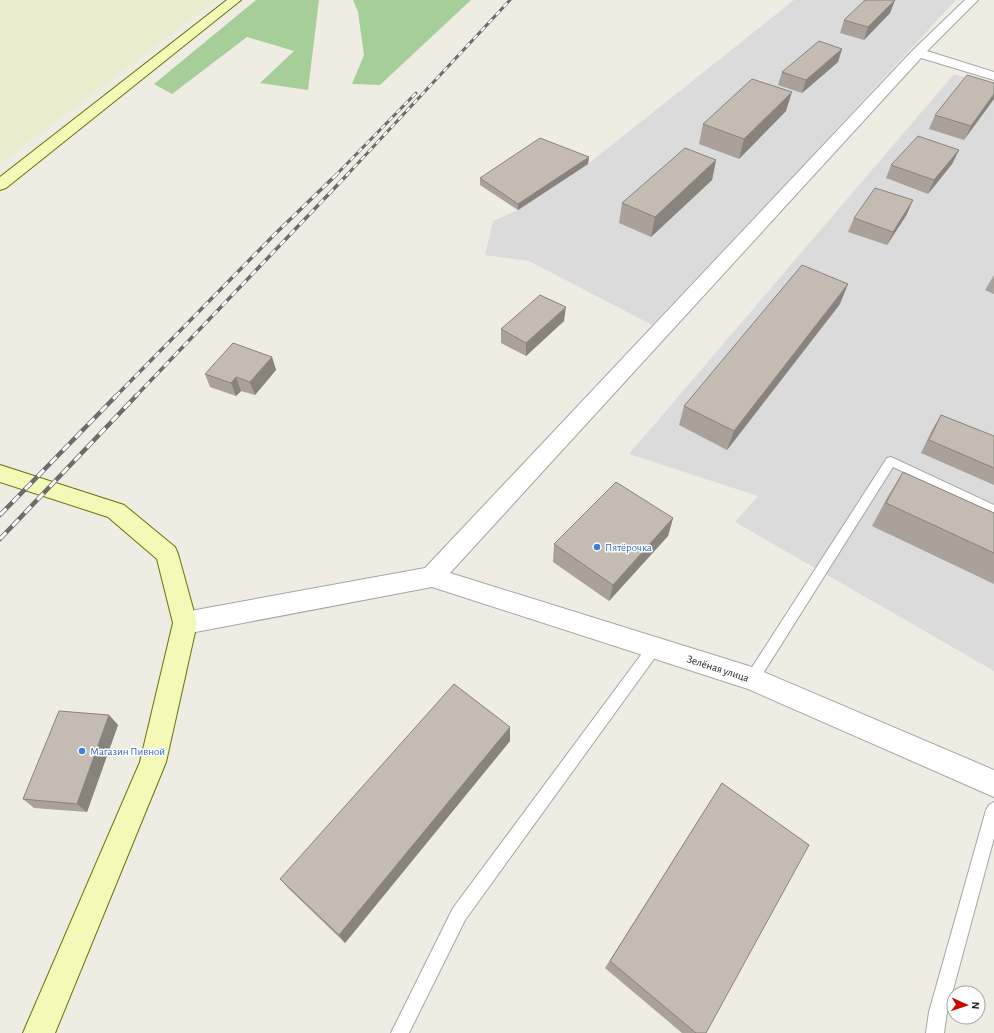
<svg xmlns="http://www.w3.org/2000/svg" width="994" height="1033" font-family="'Alegreya Sans',sans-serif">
<rect width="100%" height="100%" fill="#efece4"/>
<path fill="#dcdbdb" d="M794 0H956L793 176 652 325 529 261 485 255 493 221 518 210 588 164Z
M954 74 994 87V671L735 522 758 496 629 454Z"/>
<path fill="#eaeecf" d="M0 0H217L0 163Z"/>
<path fill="#a6ce98" d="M256 0H319L308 90 260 83 294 51 247 37 172 94 154 84Z
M353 0H471L380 85 352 84 364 55 358 12Z"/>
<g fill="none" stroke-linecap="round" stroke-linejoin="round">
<g stroke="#a5a5a5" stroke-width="2">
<path id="lane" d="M891 457 994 505V515L893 467 757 683 752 685 747 683 745 679 747 675 887 458Z
M654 642 659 644 661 648 659 652 465 920 409 1033H391L453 908 649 644Z
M994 802V838L947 1012 944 1033H926L929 1012 986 810 989 805Z"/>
</g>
<g stroke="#a5a5a5" stroke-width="2">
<path id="street" d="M965 0H978L927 51 994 72V80L921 58 450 573 752 667 994 770V797L748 689 432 587 185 634 177 630 173 623 177 616 185 612 425 568 913 50Z"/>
</g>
<g stroke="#657505" stroke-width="2">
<path id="secondary" d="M227 0H241L6 188 0 190V177Z
M0 465 124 505 175 547 178 554 197 623 166 762 55 1033H23L140 762 173 623 157 559 108 517 0 482Z"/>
</g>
<use href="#lane" fill="#fff" fill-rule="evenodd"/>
<use href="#street" fill="#fff" fill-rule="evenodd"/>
<use href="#secondary" fill="#f4f9b7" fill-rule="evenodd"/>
<g stroke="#6c6c6c" stroke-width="3">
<path id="rail-far2" d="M335 176 416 93
M346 176 510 0"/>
</g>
<g stroke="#6c6c6c" stroke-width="3.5">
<path id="rail-far1" d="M115 397 275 234 336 175
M135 397 347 175"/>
</g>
<g stroke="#6c6c6c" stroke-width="4.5">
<path id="rail" d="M0 515 116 396
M0 539 136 396"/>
</g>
<use href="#rail-far2" stroke="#fff" stroke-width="2" stroke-dasharray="5.5" stroke-linecap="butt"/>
<use href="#rail-far1" stroke="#fff" stroke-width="2.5" stroke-dasharray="7" stroke-linecap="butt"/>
<use href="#rail" stroke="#fff" stroke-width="3" stroke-dasharray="9" stroke-linecap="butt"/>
</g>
<path fill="#a9a19a" d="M895 0 890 13 864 40 840 33 844 20Z
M842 49 838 62 802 93 778 85 782 72Z
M994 83 964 140 929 129 935 115Z
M786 111 739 159 699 144 703 124Z
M959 150 952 164 928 194 886 178 891 165Z
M589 157 588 164 518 210 480 185V178Z
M716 160 712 180 651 237 619 223 622 203Z
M907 214 887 245 848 232 854 218Z
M994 275V294L985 290Z
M840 304 727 450 679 425 684 406Z
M564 321 526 356 501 343V329Z
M272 357 276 370 255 395 241 391 236 396 210 387 205 374Z
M941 415 994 436V485L921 453 933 428Z
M903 472 994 513V584L872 526 888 496Z
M673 518 668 536 609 601 553 562 554 544Z
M109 715 118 725 87 812 34 808 23 799Z
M510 727V741L345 943 289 889 280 879Z
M722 783 706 1033H682L605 968Z"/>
<path fill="#89837d" d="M895 0 890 13 864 40 868 27Z
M842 49 838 62 802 93 806 80Z
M792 92 786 111 739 159 744 139Z
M994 94V99L964 140 971 126Z
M959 150 952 164 928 194 934 180Z
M589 157 588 164 518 210V204Z
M716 160 712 180 651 237 655 217Z
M913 200 907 214 887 245 893 232Z
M848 284 840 304 727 450 734 431Z
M566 307 564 321 526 356V343Z
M272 357 276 370 255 395 250 382Z
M236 377 241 391 236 396 231 383Z
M673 518 668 536 609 601 613 585Z
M109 715 118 725 87 812 77 804Z
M510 727V741L345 943 339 935Z"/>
<path fill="#c4bbb3" stroke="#89837d" d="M865 0H895L868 27 844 20Z
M819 41 842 49 806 80 782 72Z
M967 75 994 83V94L971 126 935 115Z
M752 79 792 92 744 139 703 124Z
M918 136 959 150 934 180 891 165Z
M540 138 589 157 518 204 480 178Z
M685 148 716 160 655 217 622 203Z
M875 188 913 200 893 232 854 218Z
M802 265 848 284 734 431 684 406Z
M540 295 566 307 526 343 501 329Z
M233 343 272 357 250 382 236 377 231 383 205 374Z
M941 415 994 436V468L929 440Z
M903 472 994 513V553L886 503Z
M616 482 673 518 613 585 554 544Z
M454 684 510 727 339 935 280 879Z
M59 711 109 715 77 804 23 799Z
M722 783 809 845 706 1033H696L610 961Z"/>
<g fill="#3f7fe0" stroke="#fff" stroke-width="1.5">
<circle cx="597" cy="547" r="4"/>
<circle cx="82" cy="751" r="4"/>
</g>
<g text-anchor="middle" stroke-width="3" stroke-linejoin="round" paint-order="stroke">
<g font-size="11" fill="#366cbe" stroke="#fff" text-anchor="start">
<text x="605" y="551">Пятёрочка</text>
<text x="90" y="755">Магазин Пивной</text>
</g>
<g font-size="11" fill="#1e1e1e" stroke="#fff">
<text transform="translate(718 668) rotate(18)" y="4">Зелёная улица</text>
</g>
</g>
<g transform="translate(966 1005) rotate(93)"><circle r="19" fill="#ffffff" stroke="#a5a5a5"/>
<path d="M0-3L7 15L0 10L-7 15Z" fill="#cb0800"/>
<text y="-6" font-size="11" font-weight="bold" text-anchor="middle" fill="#1e1e1e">N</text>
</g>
</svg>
